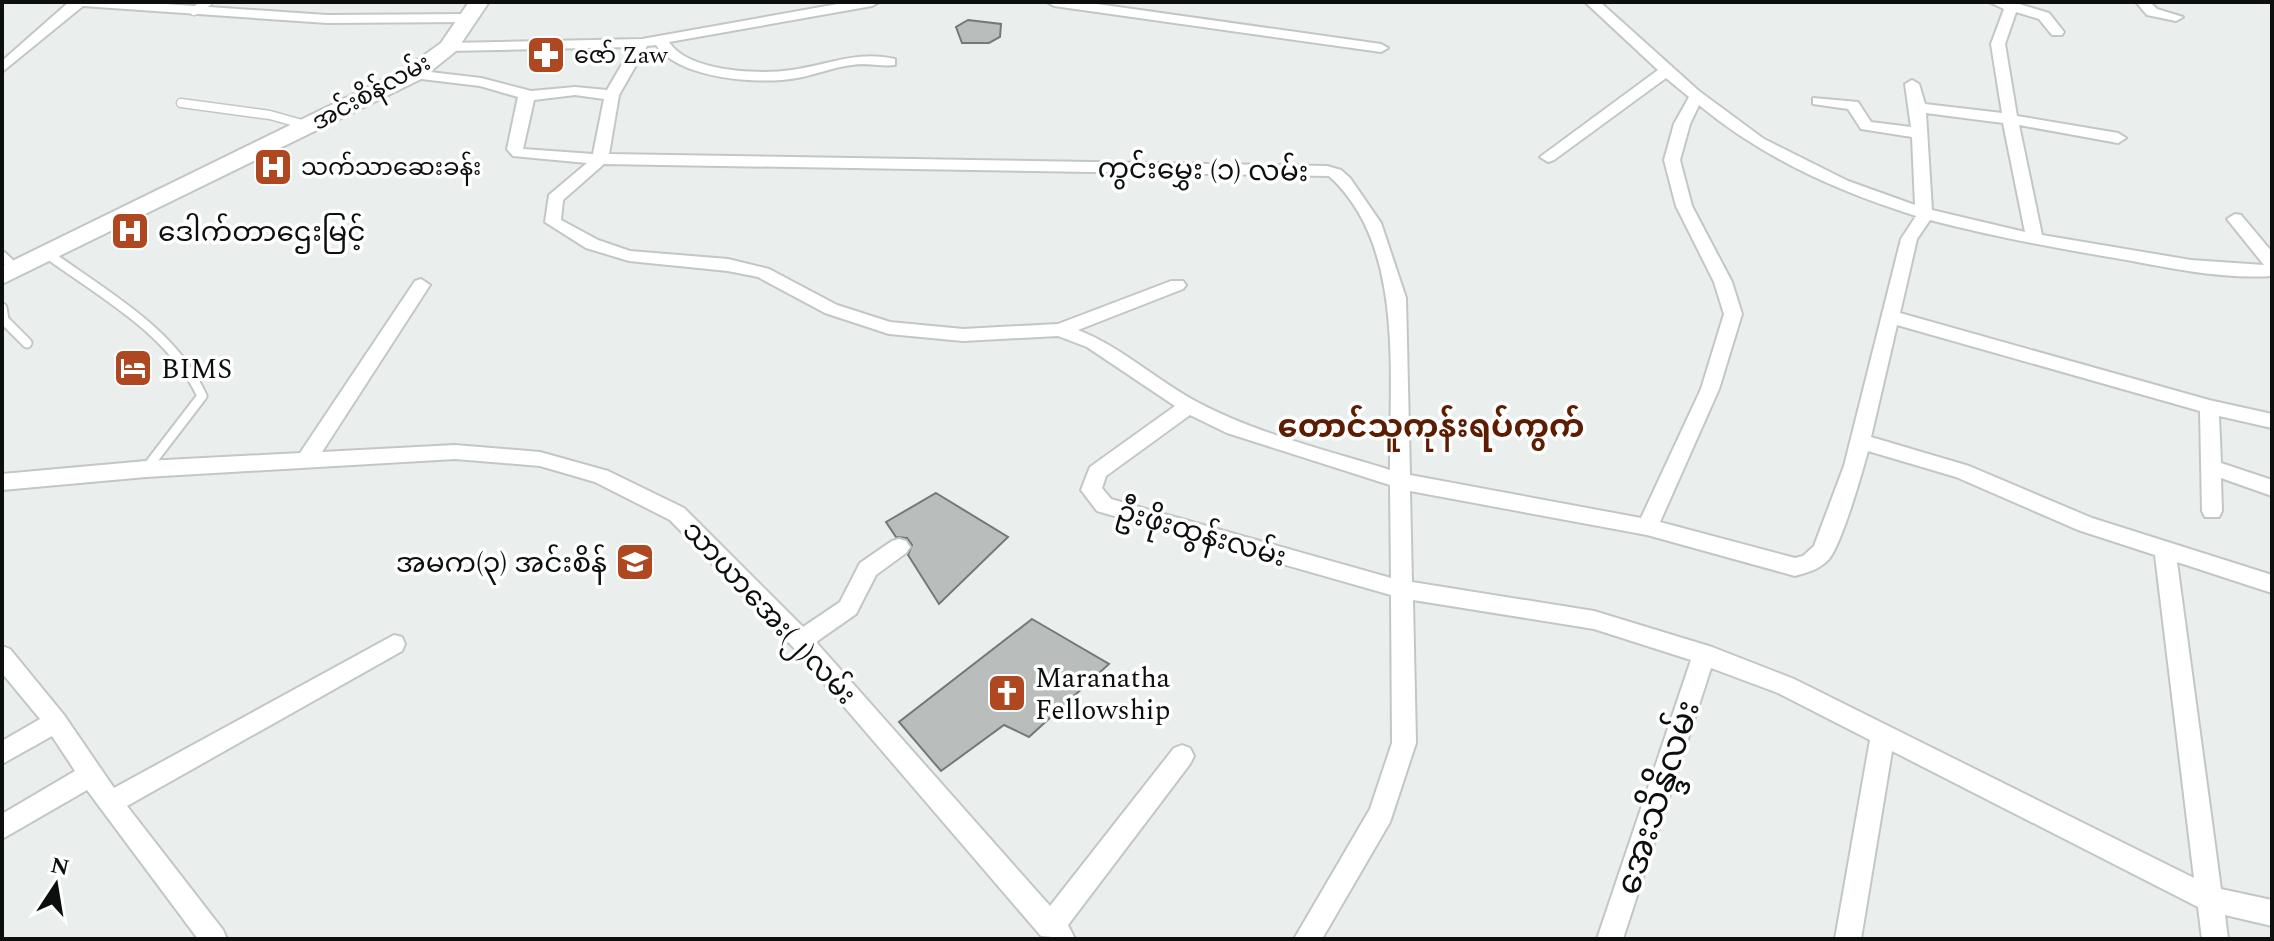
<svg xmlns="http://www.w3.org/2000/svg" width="2274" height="941" font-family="Spectral,'Noto Sans Myanmar',serif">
<rect width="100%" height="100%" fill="#eaefee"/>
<path fill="#b9bebd" stroke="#747978" stroke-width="2" d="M968 20 1001 24 1000 37 989 43H962L956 27Z
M936 493 1008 537 939 604 908 555 912 545 907 538 896 537 886 522Z
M1032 619 1109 664 1029 737 1004 725 941 771 899 722Z"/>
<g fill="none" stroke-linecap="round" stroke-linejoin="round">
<g stroke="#c2c7c6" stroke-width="11">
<path id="service-far1" d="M194 11 208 2
M181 103 270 115 309 126"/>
</g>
<g stroke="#c2c7c6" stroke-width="13">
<path id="service" d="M48 254C104 295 172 331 202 396L146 469
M2 256 16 269
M2 308 4 320 27 343"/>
</g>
<g stroke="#c2c7c6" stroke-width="4">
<path id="minor" d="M69 2H136L327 15 468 14 475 18 468 22 327 23 83 6 2 72V61Z
M849 2H879L872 6 669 42C688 72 760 75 792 70 828 65 857 50 895 59V65C881 67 866 62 852 65 833 67 815 75 797 78 759 85 679 79 656 45L647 46 619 95 609 154 1327 166 1341 170 1350 178 1381 223 1406 298 1410 475 1641 518 1701 389 1724 314 1714 282 1676 206 1664 160 1674 124 1689 97 1666 78 1554 160 1548 162 1540 157 1658 70 1585 2H1600L1699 91 1764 139 1848 181 1915 205 1912 137 1861 129 1848 109 1813 104V98L1858 102 1871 122 1911 127 1905 84 1912 80 1919 84 1925 104 2002 113 1991 44 2004 9 1989 2H2020L2019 4 2049 13 2064 32 2062 35H2052L2039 19 2016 12 2005 44 2017 116 2118 133 2126 138 2118 143 2019 125 2042 235 2191 260 2264 265 2227 219 2235 214 2241 215 2272 252V276C2223 279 2175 269 2127 260 2060 249 1995 237 1930 220L1917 239 1900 313 2209 400 2272 414V428L2219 416 2221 463 2272 480V496L2221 478 2222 511 2219 517H2205L2202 511 2200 411 1897 325 1871 437 1969 466 2092 518 2272 575V593L2177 562 2221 889 2272 900V926L2225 915 2228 939H2202L2198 907 1892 751 1861 939H1835L1870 740 1778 693 1711 668 1623 939H1597L1691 660 1594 629 1413 600 1416 743 1390 822 1322 939H1294L1370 809 1392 743 1391 595 1097 511 1081 490 1090 467 1175 406 1087 347 1058 336 963 341 889 334 825 313 758 277 728 271 629 261 586 248 545 222 549 195 587 163 513 156 507 149 518 97 480 86 413 78 406 74 413 70 481 78 531 91 575 87 607 90 632 47 449 51 442 47 449 43 642 39ZM575 95 604 99 593 154 523 149 534 100ZM1699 105C1763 158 1837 191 1916 216L1901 239 1844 466 1814 546 1803 556 1795 558 1660 522 1719 389 1742 314 1732 282 1692 206 1680 160 1690 124ZM1926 113 2003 123 2025 232 1932 210ZM604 164 1329 176C1406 245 1389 378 1390 470 1326 450 1258 434 1199 403 1157 381 1122 347 1078 330L1183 289 1186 285 1183 281H1171L1058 324 963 329 890 322 837 305 769 269 728 259 630 251 598 240 561 220 563 200ZM1190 415 1227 433 1390 485 1391 578 1111 499 1102 488 1106 476ZM1868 451 1956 477 2078 530 2155 555 2194 878 1794 679 1712 647 1594 611 1412 582 1410 491 1647 535 1795 576C1808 572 1819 570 1829 559 1842 543 1862 473 1868 451Z
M1047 2H1083L1381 44 1388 48 1381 52 1054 6Z
M2136 2H2150L2157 9 2183 17 2176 21 2147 15Z
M421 279 430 285 322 452 455 445 540 452 608 471 684 508 803 627 840 602 860 563 892 541 899 539 906 541 910 547 906 553 876 575 856 614 816 642 1050 906 1174 748 1182 745 1190 748 1194 756 1190 764 1068 925 1075 939 1041 936 793 647 670 520 595 482 540 466 455 459 146 477 2 490V474L146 461 300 453 415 281Z
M394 635 402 637 405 644 402 651 127 806 223 930 227 939H198L87 790 2 839V814L75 771 52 736 2 764V741L40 719 2 673V646L10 649 64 715 114 788Z"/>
</g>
<g stroke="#c2c7c6" stroke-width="4">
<path id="primary" d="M469 2H489L456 51 421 79 2 284V266L405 69 441 43Z"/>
</g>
<use href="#service-far1" stroke="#fff" stroke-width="8"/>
<use href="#service" stroke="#fff" stroke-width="9"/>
<use href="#minor" fill="#fff" fill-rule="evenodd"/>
<use href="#primary" fill="#fff" fill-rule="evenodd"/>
</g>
<defs>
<g id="pharmacy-square" transform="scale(2)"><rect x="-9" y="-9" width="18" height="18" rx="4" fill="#af4820" stroke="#fff"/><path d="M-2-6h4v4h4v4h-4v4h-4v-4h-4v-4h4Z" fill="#fff"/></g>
<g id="hospital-square" transform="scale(2)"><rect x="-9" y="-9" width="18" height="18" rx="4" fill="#af4820" stroke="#fff"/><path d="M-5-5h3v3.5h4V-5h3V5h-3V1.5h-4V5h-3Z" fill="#fff"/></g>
<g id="hotel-square" transform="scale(2)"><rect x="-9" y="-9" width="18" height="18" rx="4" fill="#af4820" stroke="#fff"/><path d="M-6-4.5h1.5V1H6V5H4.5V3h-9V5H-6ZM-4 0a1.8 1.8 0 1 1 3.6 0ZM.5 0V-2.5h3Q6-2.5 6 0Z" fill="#fff"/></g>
<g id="school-square" transform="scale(2)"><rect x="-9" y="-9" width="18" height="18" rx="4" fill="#af4820" stroke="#fff"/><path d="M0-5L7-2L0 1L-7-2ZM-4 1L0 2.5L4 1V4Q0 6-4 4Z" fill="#fff"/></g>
<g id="church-square" transform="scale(2)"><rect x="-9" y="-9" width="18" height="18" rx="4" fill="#af4820" stroke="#fff"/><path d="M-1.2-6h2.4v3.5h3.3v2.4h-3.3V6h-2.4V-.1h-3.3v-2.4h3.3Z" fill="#fff"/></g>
</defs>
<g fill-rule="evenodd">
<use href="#pharmacy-square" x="546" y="55"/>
<use href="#hospital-square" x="273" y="167"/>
<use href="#hospital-square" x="130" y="231"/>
<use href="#hotel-square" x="133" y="368"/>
<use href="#school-square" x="635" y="562"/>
<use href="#church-square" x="1007" y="693"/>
</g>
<g text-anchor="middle" stroke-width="7" stroke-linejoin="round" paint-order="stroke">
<g font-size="24" fill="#0d0f0f" stroke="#fff" text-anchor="start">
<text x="574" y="63">ဇော် Zaw</text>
<text x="301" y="175">သက်သာဆေးခန်း</text>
</g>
<g font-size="24" fill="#0d0f0f" stroke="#fff">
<text transform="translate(371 92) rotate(-29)" y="8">အင်းစိန်လမ်း</text>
</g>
<g font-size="28" fill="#0d0f0f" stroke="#fff">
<text transform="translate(1203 169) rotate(1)" y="10">ကွင်းမွှေး (၁) လမ်း</text>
<text transform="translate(1202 533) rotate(16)" y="10">ဦးဖိုးထွန်းလမ်း</text>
<text transform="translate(770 612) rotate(47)" y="10">သာယာအေး(၂)လမ်း</text>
</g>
<g font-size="28" fill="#0d0f0f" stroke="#fff" text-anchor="start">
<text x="158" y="241">ဒေါက်တာဌေးမြင့်</text>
<text x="161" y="378">BIMS</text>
<text x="607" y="572" text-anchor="end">အမက(၃) အင်းစိန်</text>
<text x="1035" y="687">Maranatha<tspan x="1035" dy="32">Fellowship</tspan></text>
</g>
<g font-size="32" font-weight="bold" fill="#5d1d02" stroke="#fff">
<text x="1431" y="437">တောင်သူကုန်းရပ်ကွက်</text>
</g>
<g font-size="34" fill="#0d0f0f" stroke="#fff">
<text transform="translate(1657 797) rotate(-72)" y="12">အေးသိန္ဒိလမ်း</text>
</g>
</g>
<rect width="2274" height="941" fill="none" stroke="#0d0f0f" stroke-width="8"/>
<g transform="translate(56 885) rotate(12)" stroke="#ffffff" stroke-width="6" paint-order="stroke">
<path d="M0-6L14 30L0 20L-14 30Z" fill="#0d0f0f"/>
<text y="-12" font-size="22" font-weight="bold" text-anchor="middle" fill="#0d0f0f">N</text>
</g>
</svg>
